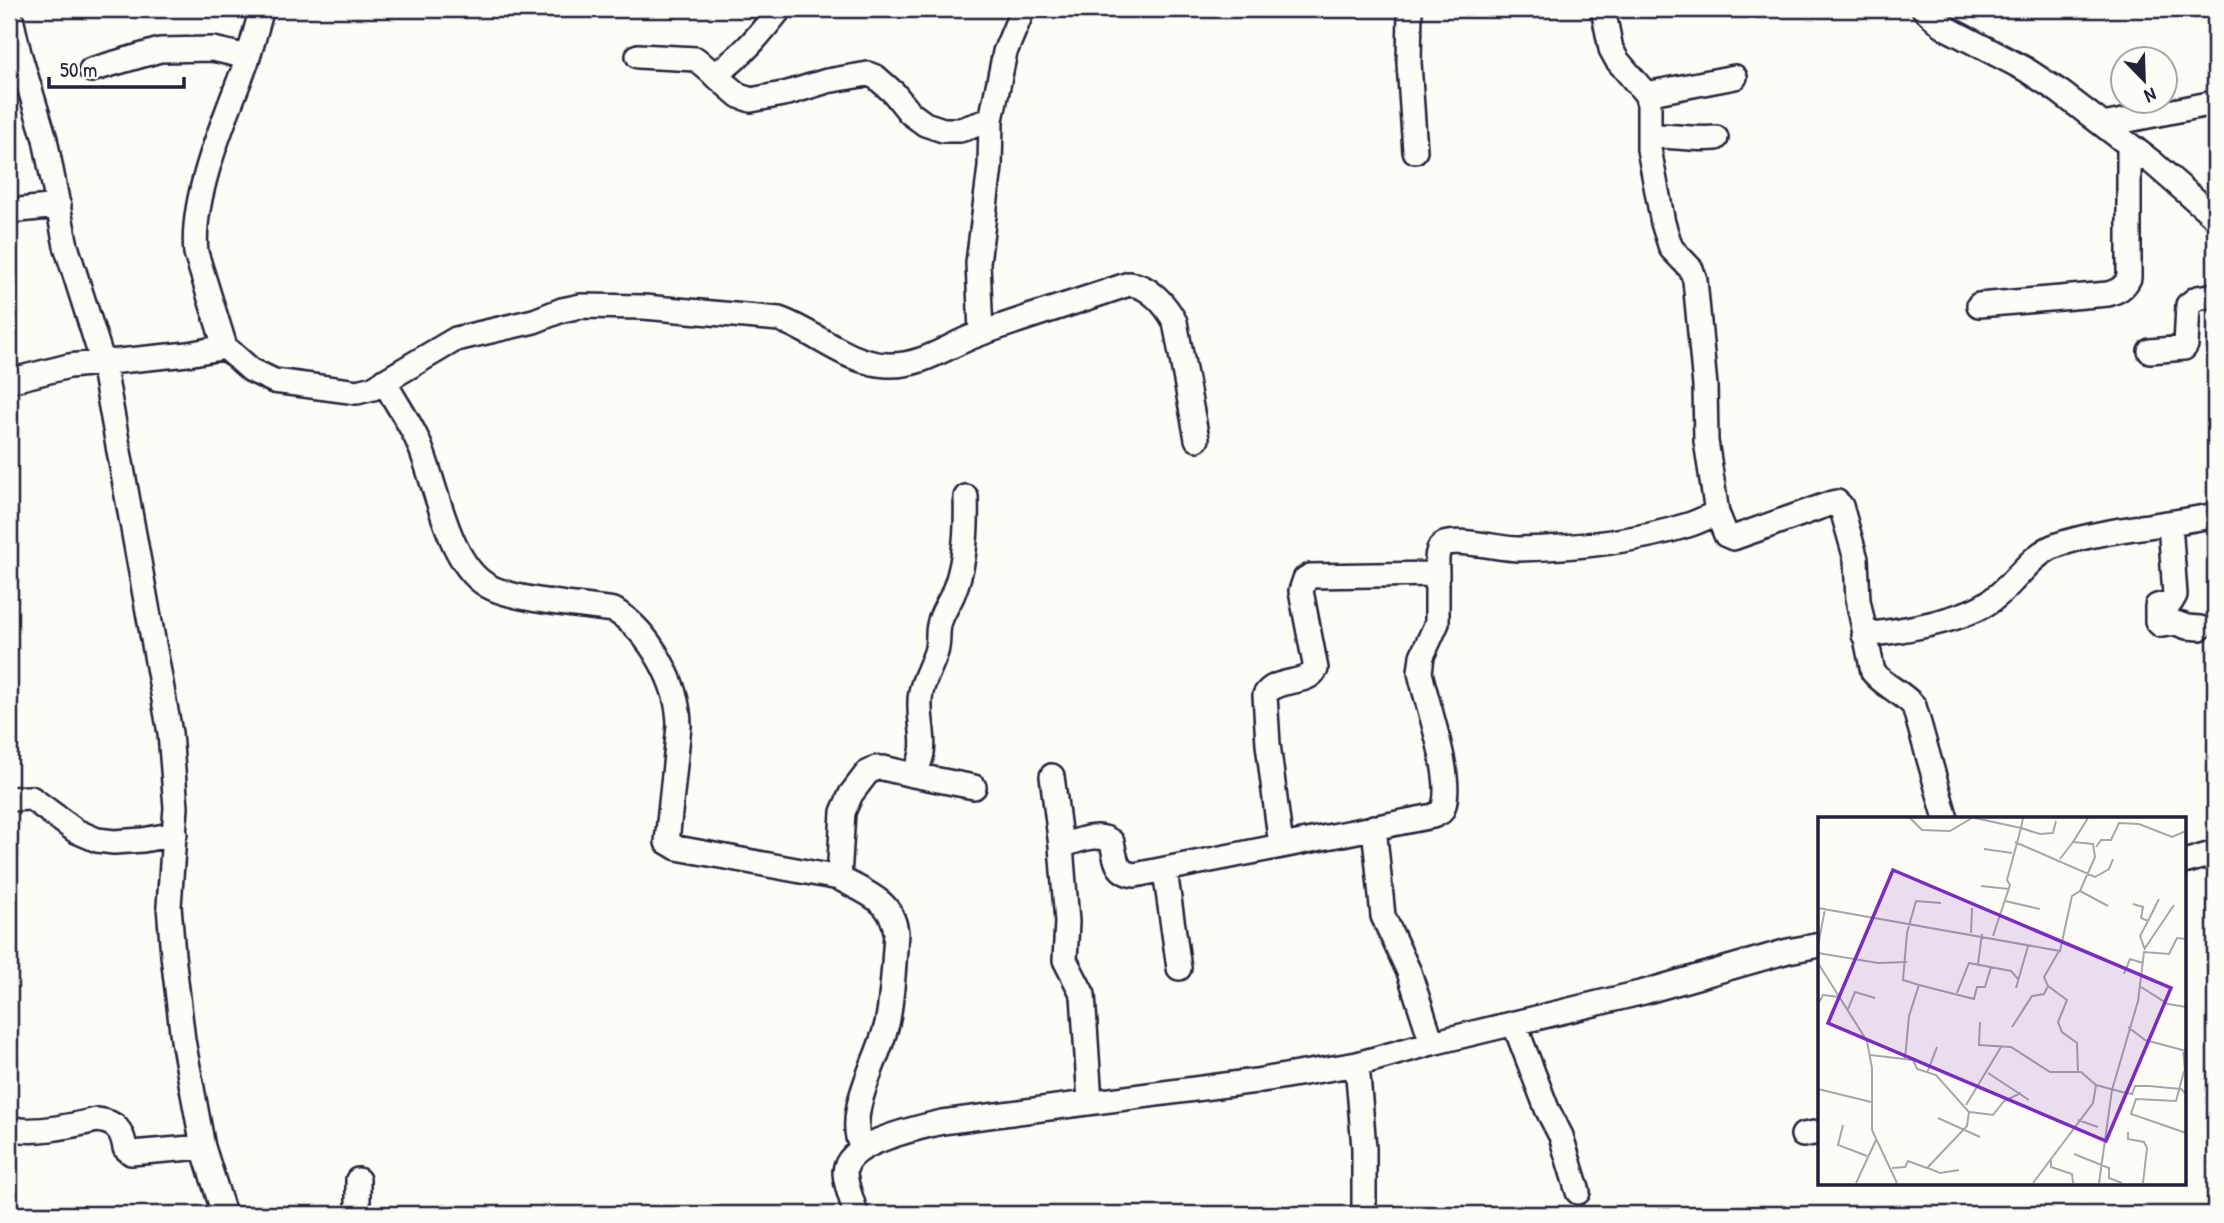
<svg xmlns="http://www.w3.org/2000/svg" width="2224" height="1223" font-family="'Patrick Hand',sans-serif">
<rect width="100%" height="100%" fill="#fdfcf7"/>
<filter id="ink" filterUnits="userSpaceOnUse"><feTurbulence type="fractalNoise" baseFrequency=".0143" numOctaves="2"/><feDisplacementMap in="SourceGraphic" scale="14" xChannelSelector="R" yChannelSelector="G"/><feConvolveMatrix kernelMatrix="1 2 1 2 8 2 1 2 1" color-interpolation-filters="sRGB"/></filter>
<g filter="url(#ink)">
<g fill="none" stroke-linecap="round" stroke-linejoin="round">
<g stroke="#22223b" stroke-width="28">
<path id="minor" d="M9 9 19 53 45 139 66 246 103 363 170 733 176 807 169 906 173 955 183 1040 203 1147 224 1214
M1410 9 1409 63 1415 151
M1924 9 1946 28 2025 69 2060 92 2153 163 2215 217
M638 56 696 59 739 96 751 100 788 93 827 81 868 74 876 77 894 93 910 113 925 124 943 130H960L991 120
M91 70 160 50 213 49 248 57
M714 75C742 57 760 34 780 9
M1646 94 1735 77
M2103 125 2214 103
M1649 136C1672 135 1693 140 1716 138
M9 211 59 206
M1979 305 2108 294C2118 291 2124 288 2129 278V145
M981 333 978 263 990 167 991 120 1005 52 1023 9
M225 347 196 253C190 198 225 118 245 66 252 47 256 28 262 9
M2150 351 2184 348 2186 345 2188 305 2197 298 2215 295
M9 381 69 366 188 354 225 347 251 370 274 381 357 392 373 388 456 339 534 321 562 310 581 306 644 307 779 319C816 332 846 363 887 365 923 367 949 344 982 333 1030 316 1080 301 1129 284 1149 285 1166 305 1175 322L1197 439
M384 381C394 400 407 418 416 437 437 480 446 567 492 588 520 601 581 605 614 610 650 632 679 684 679 726L667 842 677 848 839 878
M1717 513 1726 535 1733 538 1832 503 1837 502 1841 506 1856 559 1858 600 1873 672C1884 686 1902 692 1914 706L1946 819
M2170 523 2175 595 2171 602 2157 606V621L2161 625 2176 623 2187 627 2200 628
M1864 635C1899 631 1964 621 1992 600 2015 584 2029 555 2057 545 2108 528 2163 526 2215 515
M913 775 974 787
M1052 776 1061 846 1067 922 1065 960 1083 995 1090 1101
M9 799 31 798 76 831 97 840 114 842 143 840 175 834
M1374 827 1383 916 1409 972 1432 1043
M1061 846C1077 841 1098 831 1112 842 1116 858 1115 873 1135 875L1433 816 1441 812C1458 787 1426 703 1420 672L1422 656 1437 623V574
M1281 846 1268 744 1265 695C1276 677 1307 686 1316 669L1301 591 1305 579 1310 576 1437 574C1437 565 1435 548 1444 544 1460 538 1500 549 1518 549 1575 548 1634 542 1688 525 1698 522 1707 517 1717 513L1706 441 1705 386 1695 280 1691 269 1671 248 1663 223 1649 149V104L1646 94 1617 60 1611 49 1603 9
M2184 862 2215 853
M1165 871 1179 968
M1514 1023 1547 1109 1561 1136 1578 1192
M1357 1064 1364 1148V1214
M9 1127C29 1136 75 1125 97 1120 116 1122 122 1130 125 1148L131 1153 203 1147
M1803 1135 1820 1132
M862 1149C843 1111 881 1058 888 1019 893 991 894 962 896 933 893 900 864 892 839 878L843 812 851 794 867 773 876 768H883L913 775C933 745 915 721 921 692 924 678 932 665 936 652 939 643 937 634 939 625 941 613 950 603 954 591 965 564 967 526 966 497
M358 1214V1180
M856 1214C853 1202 845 1185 845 1172 847 1142 918 1128 942 1122L1256 1081 1357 1064 1432 1043 1644 992 1788 951 1820 945"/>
</g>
<use href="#minor" stroke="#fdfcf7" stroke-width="23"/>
</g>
</g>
<g transform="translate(1818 817)">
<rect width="368" height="368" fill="#fdfcf7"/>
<path fill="none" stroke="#a5a5ac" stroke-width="2" d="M92 1 104 13 132 14 154 1M157 1 203 11 189 63 192 68 175 119M205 1 203 11 222 17 235 16 238 4M197 25 277 60 291 52 295 42M278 30 283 23H293L301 6 321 7 354 20 368 14M166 32 194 36M242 42 255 25M163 69 191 72M262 74 290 89M187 84 222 92M315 87 325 90 323 101 330 104 322 119 327 133M0 91 242 134 254 79 262 74 277 40 275 27 255 25 270 1M330 104 341 82M153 116 154 91M0 129 7 92M327 131 356 88M0 136 60 146 89 145M0 146 49 224 54 251V313L79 366M160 147 164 117M306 157 312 142 325 146M101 168 85 163 89 116 98 84 123 86M230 169 249 183 240 205 244 215 259 226 260 255M323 170 350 187 368 190M198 171 210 129M139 176 151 146 193 154 200 162M0 187 5 178 22 180M30 192 37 175 57 181M162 205 161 228 193 230 232 255H263L278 268 304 275 314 277 317 269H331L363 272 368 277M194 210 214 179 226 177 230 169 226 160 241 134M310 210 327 223 368 234M365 233 367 254M52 238 95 243 99 252 118 258 151 295 149 309 109 351 90 344 87 350 74 351M87 242 91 199 101 168 156 182 159 170H167L173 150M366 254 358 284 318 282 313 297 368 316M109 256 119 230M170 256 211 283M0 272 53 285M148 288 183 230M152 295 175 298 186 284 203 276M120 301 162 320M260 303 280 310M25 308 20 328 49 339M310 315V322L326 325 329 331 325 366M256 337 291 351V361L304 366M233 341V350L254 357 255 366M110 351 122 356 141 353M38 366 58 323M215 366 275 286 278 268M281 366 294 273 320 184 326 135 351 137 359 121 368 122"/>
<path fill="#7b2cbf" fill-opacity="0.15" stroke="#7b2cbf" stroke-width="3.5" d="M75 53 353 171 288 324 10 206Z"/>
<rect width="368" height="368" fill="none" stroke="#22223b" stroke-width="3.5"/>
</g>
<rect width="2224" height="1223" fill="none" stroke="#fdfcf7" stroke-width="35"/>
<rect x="18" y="18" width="2189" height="1188" fill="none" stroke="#22223b" stroke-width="2.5" filter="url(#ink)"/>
<g transform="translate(2144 80) rotate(157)"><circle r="33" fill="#fdfcf7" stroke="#a5a5ac" stroke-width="2"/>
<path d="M0-5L12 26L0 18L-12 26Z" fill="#22223b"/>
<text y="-10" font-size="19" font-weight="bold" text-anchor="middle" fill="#22223b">N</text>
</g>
<path d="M49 77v10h135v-10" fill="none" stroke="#22223b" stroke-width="3.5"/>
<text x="60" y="77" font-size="21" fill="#22223b" stroke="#fdfcf7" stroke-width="5" paint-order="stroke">50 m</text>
</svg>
